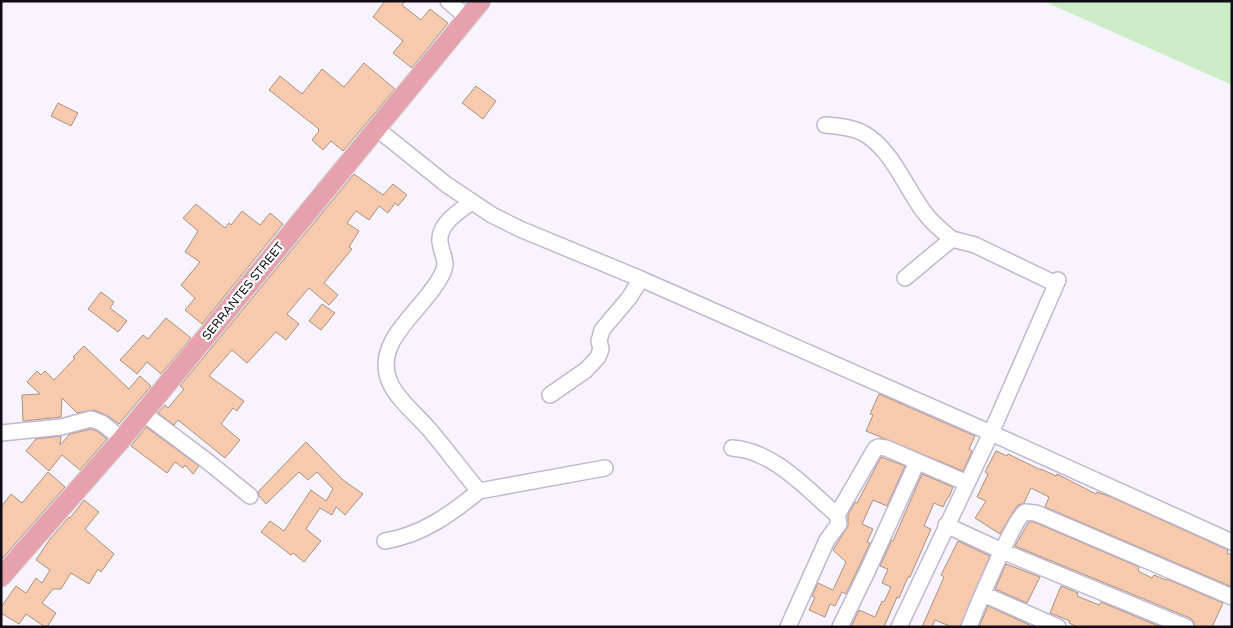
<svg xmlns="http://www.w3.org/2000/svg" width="1233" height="628" font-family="'Varela Round',sans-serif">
<rect width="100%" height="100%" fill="#f7f4ff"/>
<path fill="#ccedc7" d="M1043 1H1232V85Z"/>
<path fill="#f7caad" stroke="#a99181" d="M385 1H405L402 5 421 20 430 9 448 23 412 68 393 53 403 41 373 17Z
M364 63 395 89 343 151 331 141 323 150 312 140 319 131 318 130 319 129 269 90 280 76 302 94 322 69 344 87Z
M476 86 496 101 483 119 462 103Z
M58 103 78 113 71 126 51 116Z
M354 174 383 195 393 184 407 195 398 206 395 203 388 213 379 206 369 220 356 211 347 223 359 231 349 247 352 249 324 283 338 295 329 305 309 288 287 314 299 324 286 340 276 332 247 363 232 350 209 376 244 401 237 411 233 408 221 424 240 440 225 458 178 420 174 425 158 413 165 405 168 408 184 389 180 386Z
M196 204 225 228 229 223 231 225 242 211 260 225 270 213 283 224 202 324 185 310 195 298 181 285 200 262 185 252 198 231 183 218Z
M101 292 114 302 110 308 127 321 118 332 88 309Z
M322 304 335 313 321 330 309 321Z
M166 318 191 338 161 374 147 362 137 374 120 360 143 335 148 339Z
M84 346 129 389 140 376 151 386 119 424 108 416 94 410 77 413 62 398 61 417 23 421 22 395 40 394 27 382 37 371 41 375 45 371 54 380 75 358 73 357Z
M879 394 975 436 969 449 972 451 963 471 866 431 873 415 870 414Z
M146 427 199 466 193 474 185 465 183 468 175 462 167 473 131 446Z
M91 429 97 431 107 439 80 470 62 455 49 471 26 451 36 439 61 436 60 445 70 434Z
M306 442 343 480 363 494 345 515 336 507 332 515 320 508 306 529 321 541 304 562 293 553 291 555 261 532 270 521 284 531 311 490 326 501 333 489 317 472 308 480 299 472 266 504 259 496 258 492Z
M996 451 1007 456 1008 454 1041 470V469L1056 476 1057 474 1096 494 1097 492 1111 497 1228 550 1227 553 1232 555V587L1045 507 1049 497 1031 488 1024 503 1018 505 1013 512 1000 534 975 518 986 501 977 497 988 474 985 472Z
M881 457 905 466 887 506 873 500 862 524 873 529 867 542 870 543 846 594 842 592 835 606 830 604 825 617 809 610 815 597 812 596 818 583 833 590 846 562 833 550 848 526V515L855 502 857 503Z
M48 472 65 487 1 560V507L11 494 22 503Z
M922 474 953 487 949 497H948L943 507 934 503 924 526 931 529 910 577H908L899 598 897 597 884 627H851L859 610 875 617 882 601 884 602 891 587 882 583 888 569 880 566 892 540 893 541Z
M84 500 99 512 85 529 114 554 101 572 98 569 89 584 71 573 61 589H53L42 603 56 613 47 627H45L26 614 19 624 1 613V607L16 586 26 593 36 578 42 583 50 570 36 560 50 539 69 517 70 518Z
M1029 522H1034L1139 567 1138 571 1152 578 1154 575 1166 580 1167 579 1223 603 1212 627H1195L1194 622 1190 618 1015 546Z
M958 541 990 556 960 627H952L935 620 932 627H922L944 577 941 575Z
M1006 564 1040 577 1027 603 995 589Z
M1061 586 1078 593 1077 596 1099 605 1101 602 1161 627H1077L1069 623 1070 621 1050 613Z
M988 606 1034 627H979Z"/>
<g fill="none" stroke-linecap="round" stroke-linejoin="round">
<g stroke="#c0b8d1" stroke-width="18">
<path id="minor" d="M448 1 468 18
M825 125C837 126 851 127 863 133 892 149 905 187 924 212 932 223 942 231 952 239
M376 128 447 185 492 215 520 229 641 279 991 433 1232 542
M905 278 952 239 975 245 1056 284
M550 395 586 370 598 357 601 349 599 341 602 330 629 298 641 279
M143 413 207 461 250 496
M1 433 61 427 91 419 102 423 122 439
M732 448C773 450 808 490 837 515
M479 491 605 468
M946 525 1002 551 1186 627
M385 541C422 535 451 514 479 491 462 471 446 449 429 429 407 404 372 382 392 342 405 318 427 301 440 278 450 261 442 258 440 242 438 224 459 211 472 202
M983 594 1058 627
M788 627 827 540 839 524 837 515 875 449 878 447 886 448 967 483
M840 627 867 572 917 462
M899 627 991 433 1058 280
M969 627C976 609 1014 518 1025 512L1036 513 1232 597"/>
</g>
<g stroke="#d4d3d5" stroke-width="21">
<path id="major" d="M1 577 122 439 481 1"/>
</g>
<use href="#minor" stroke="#fff" stroke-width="15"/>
<use href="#major" stroke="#e6a1ad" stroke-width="19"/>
</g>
<g text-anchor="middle" stroke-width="4.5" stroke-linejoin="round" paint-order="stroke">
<g font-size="12" fill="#0f0c15" stroke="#fff">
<text transform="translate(243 291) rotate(-51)" y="4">SERRANTES STREET</text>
</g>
</g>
<rect width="1233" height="628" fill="none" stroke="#0f0c15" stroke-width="5"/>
</svg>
